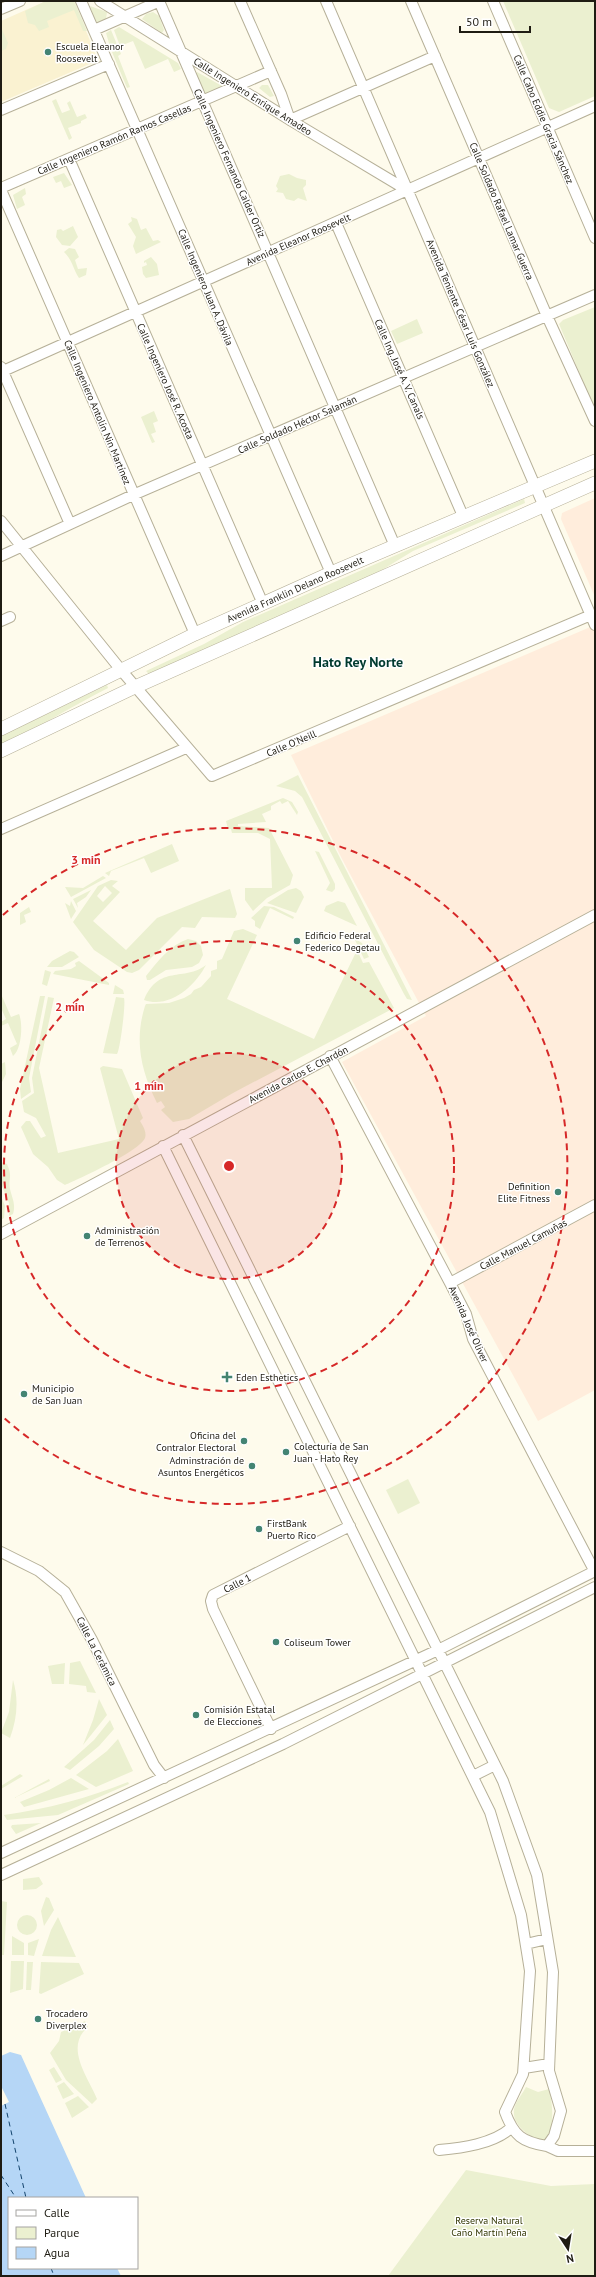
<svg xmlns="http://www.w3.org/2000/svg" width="596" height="2277" font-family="'PT Sans',sans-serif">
<rect width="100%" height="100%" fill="#fefbec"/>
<path fill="#faf2d1" d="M46 1H74L97 58 92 63 1 102V21Z"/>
<path fill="#ffeddc" d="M595 498V597L561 519 562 513Z
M595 625V1390L538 1421 342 1062 426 1016 342 859 291 755Z"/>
<path fill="#ebf0d0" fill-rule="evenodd" d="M46 1H74L87 31H83L74 10 47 21 49 27 39 31 35 25 28 23 25 11Z
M503 1H595V96L559 112 549 108Z
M90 6 107 12 106 19 98 22 95 21Z
M153 12 159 16 164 30 162 33 142 19 146 14Z
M1 27 8 43 6 49 1 51Z
M119 27 178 63 181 69 174 72 168 59 145 69 133 41 120 46 114 30Z
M111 30 118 47 111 50 106 33Z
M119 49 121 54 118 56 130 87 127 88 112 52Z
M197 72 224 87 206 94 204 93 196 73Z
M262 85H268L274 96 270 97 259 88Z
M56 99 62 113 70 110 67 103 70 101 77 117 85 114 87 118 81 121V123L68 128 72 138 69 140 52 101Z
M64 173 72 185 64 188 61 181 56 183 53 177Z
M289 174 297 178 306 180V185L303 188 307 201 298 198 294 201 286 199 283 193 276 192 278 189 276 186 280 176Z
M25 188 26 194 22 197 25 205 17 209 13 195Z
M131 217 137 219 141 230 146 228 153 241 158 240 161 242 136 254 133 246 136 237 128 224 132 221Z
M73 226 78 237 70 246 62 245 56 237 57 230 61 229 63 231Z
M69 248 75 249 79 257 75 260 78 269 87 268 86 275 79 278C73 269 73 261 64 252Z
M151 257 157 264 159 275 146 278 143 274 142 267 147 265 146 262 144 263V261Z
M595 307V410L559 324 563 320Z
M417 319 423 333 397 344 391 331Z
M154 411 158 421 153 423 156 432 151 434 155 442 152 443 141 417Z
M524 499 525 503 413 551 377 573 149 674 146 671 204 644 243 622Z
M107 685 108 688C72 706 38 728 1 746V736Z
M298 775 412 1000 407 999 404 994 302 797 295 791 276 786Z
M283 798 292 802 298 812 297 815 288 801 282 804 280 801 271 806V810L262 814 266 822 238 824V826L269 828 293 875 290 885 267 898 253 911 245 900V888H272L270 839 258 833H232L231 829H228L226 821Z
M172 844 179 861 151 873 144 858 111 871 109 876 105 873Z
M315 851 319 852 335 884V889L332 892 326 890 330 883Z
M103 876 106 878 71 897 65 887 83 888Z
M111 880 118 881 112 886 120 892 93 921 126 950 157 918 227 890 230 889 237 914 235 918 202 917 195 928 182 927 139 970 132 973 127 972 94 950 73 922 98 886ZM105 886 112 893 103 902 97 896Z
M296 888 301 891 304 897 296 913 267 903 288 890Z
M91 890 86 897 77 903 78 908 73 899Z
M71 901 76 911 71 919 65 903 70 906Z
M338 901 345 903 357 926 324 911 326 906Z
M264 906 274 907 294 917 293 919 270 908 260 929 255 926V921L251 918Z
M29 907 31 912 24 915 26 922 20 925V913Z
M243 929 257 935 227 999 314 1039 357 950 363 963 369 962 394 1008 233 1093 189 1119 173 1122 161 1110 165 1107 161 1101 157 1103C141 1071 134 1041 145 1006L146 1004 169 1003 184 998 191 994 194 990 201 987 211 976V971L217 969V961L222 959 234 931Z
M345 933 362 943 369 957 364 959 355 940 341 934Z
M188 939 196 941 201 946 203 955 199 963 192 967 166 970 150 980H147L146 976C157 962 170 945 188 939Z
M70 951 74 952 79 957 62 967H47L52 961Z
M79 961 109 983V985L53 974 55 971 71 969 76 966 75 963Z
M206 965C195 986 170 1009 144 1000 159 964 184 982 206 965Z
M45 970 51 972 47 986 42 984Z
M115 985 123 990 124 994H113Z
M1 994 11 1017 19 1014C23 1023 22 1049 13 1056L10 1048 17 1044 8 1023 1 1026V1022L6 1019 1 1008Z
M40 996H45L29 1078 31 1092 21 1099 20 1089Z
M48 997 54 998 39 1068 58 1153 119 1139 100 1068 103 1066 122 1069 143 1118 140 1121C143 1126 147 1132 145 1138 140 1151 79 1179 65 1185L57 1180 48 1167 33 1154 21 1127 26 1121H30L41 1138 46 1136 36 1118 24 1112 22 1101 34 1093 32 1078Z
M116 997 124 998C126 1003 120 1051 117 1054L103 1053Z
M5 1062 6 1074 1 1084V1064Z
M1 1162 7 1164C13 1177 8 1178 10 1189 12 1198 16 1204 13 1214L9 1216V1203L1 1184Z
M1 1196 5 1206 4 1218 1 1220Z
M408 1479 420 1503 398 1514 386 1490Z
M80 1661 96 1693 87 1692 86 1686 69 1684 70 1663Z
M65 1663 64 1684H52L48 1666Z
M13 1680C19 1700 17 1719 10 1738L1 1733 9 1712Z
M99 1699 107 1715 83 1745 93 1720Z
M110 1720 114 1729 99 1746 70 1770 64 1767 94 1740Z
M118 1739 133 1771 96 1787 76 1775 107 1751Z
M20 1774 23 1776 1 1789V1786Z
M71 1778 89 1789 24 1807 20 1802 49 1790Z
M49 1779 50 1781 14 1798Z
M128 1782 129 1784 58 1815 7 1820 4 1815C47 1809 88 1798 128 1782Z
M41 1823 16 1834 11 1827 12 1825Z
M39 1877 43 1884 36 1889 23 1890V1879Z
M46 1897 49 1898 54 1910 44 1926 41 1911Z
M1 1901 7 1902 4 1955H1Z
M17 1925a10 10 0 1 1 20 0a10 10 0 1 1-20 0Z
M58 1917 76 1957 42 1956 51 1930Z
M12 1936 24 1943V1955H12Z
M39 1939 34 1956 28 1955V1943Z
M11 1961H24L23 1989 10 1993Z
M27 1962H33L31 1990H26Z
M41 1962 79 1963 84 1974 41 1994 39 1993Z
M85 2021 88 2027C64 2047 88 2077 97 2099L92 2104 66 2080 50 2053 59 2041 61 2032Z
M54 2067 62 2080 56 2083 49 2070Z
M64 2082 74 2094 63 2099 57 2086Z
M526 2087 538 2092 549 2089C553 2106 554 2122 548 2139 533 2143 508 2123 515 2106 517 2100 523 2093 526 2087Z
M78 2096 89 2107 72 2118 65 2103Z
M466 2170 551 2186 595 2184V2276H388Z"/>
<path fill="#b5d6f6" d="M10 2052 21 2055 86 2198H9V2268H117L121 2276H1V2056Z"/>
<path fill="#fefbec" d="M1 2086 9 2102 1 2106Z"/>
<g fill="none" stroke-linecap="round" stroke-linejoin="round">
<path stroke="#12436c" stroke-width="1" stroke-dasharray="5 4" stroke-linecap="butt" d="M5 2104 26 2198
M1 2175 16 2198
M51 2268 54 2276"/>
<g stroke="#b6b098" stroke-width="12">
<path id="minor" d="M81 1 331 573
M100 1 290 120 407 190
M159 1 395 546
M240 1 281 94 290 120 435 56
M326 1 595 625
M411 1 547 316 595 421
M493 1 595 238
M1 9 20 1
M94 30 160 1
M1 110 109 64
M69 159 263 604
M1 188 271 71
M1 190 195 634
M336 223 463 516
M1 367 70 524
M1 372 595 106
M1 521 121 670 212 776 591 615
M1 556 133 495 595 295
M1 621 10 617
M1 829 186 748
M330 1056 450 1283 466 1314 473 1339 595 1572
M163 1146 490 1812 521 1915 530 1971 523 2074 505 2112C514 2136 522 2142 547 2146L554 2136 561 2111 549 2071 553 1972 537 1875 503 1781 183 1135
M1 1234 595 915
M450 1283 595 1205
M1 1552 39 1571 65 1592 92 1640 154 1765 164 1778
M271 1729 213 1609 211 1601 213 1595 350 1526
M473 1776 495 1765
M1 1853 438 1650 595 1571
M1 1875 283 1744 595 1587
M526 1944 547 1939
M524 2068 549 2064
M547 2146 558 2151H595
M439 2150C462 2148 493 2144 511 2128"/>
</g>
<g stroke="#b6b098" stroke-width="14">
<path id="major" d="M1 729 195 634 331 573 595 461
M1 751 135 687 595 483"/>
</g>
<use href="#minor" stroke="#fff" stroke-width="10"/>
<use href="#major" stroke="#fff" stroke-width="13"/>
</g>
<circle cx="229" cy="1166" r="113" fill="#d62828" fill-opacity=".12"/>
<g fill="none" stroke="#d62828" stroke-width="2" stroke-dasharray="7 5">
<circle cx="229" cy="1166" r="113"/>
<circle cx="229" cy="1166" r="225"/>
<path d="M3 915A338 338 0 1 1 3 1417"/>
</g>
<g fill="#438473" stroke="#fff" stroke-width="1.5">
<circle cx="48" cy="52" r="4"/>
<circle cx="297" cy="941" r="4"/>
<circle cx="558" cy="1192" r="4"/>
<circle cx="87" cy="1236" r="4"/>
<path d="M225 1371h4v4h4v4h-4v4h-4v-4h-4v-4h4z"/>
<circle cx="24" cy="1394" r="4"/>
<circle cx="244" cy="1441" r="4"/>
<circle cx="286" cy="1452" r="4"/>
<circle cx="252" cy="1466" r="4"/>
<circle cx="259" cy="1529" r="4"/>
<circle cx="276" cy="1642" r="4"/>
<circle cx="196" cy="1715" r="4"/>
<circle cx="38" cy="2019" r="4"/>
</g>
<g text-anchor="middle" stroke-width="3" stroke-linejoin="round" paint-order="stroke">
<g font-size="10" fill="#1f1c13" stroke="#fff" text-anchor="start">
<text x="56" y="50">Escuela Eleanor<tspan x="56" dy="12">Roosevelt</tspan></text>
<text x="305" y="939">Edificio Federal<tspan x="305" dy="12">Federico Degetau</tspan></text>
<text x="550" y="1190" text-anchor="end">Definition<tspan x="550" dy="12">Elite Fitness</tspan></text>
<text x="95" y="1234">Administración<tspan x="95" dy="12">de Terrenos</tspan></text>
<text x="236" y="1381">Eden Esthetics</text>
<text x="32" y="1392">Municipio<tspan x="32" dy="12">de San Juan</tspan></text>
<text x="236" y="1439" text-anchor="end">Oficina del<tspan x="236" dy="12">Contralor Electoral</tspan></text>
<text x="294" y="1450">Colecturía de San<tspan x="294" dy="12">Juan - Hato Rey</tspan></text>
<text x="244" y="1464" text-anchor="end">Adminstración de<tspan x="244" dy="12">Asuntos Energéticos</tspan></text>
<text x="267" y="1527">FirstBank<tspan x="267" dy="12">Puerto Rico</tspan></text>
<text x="284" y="1646">Coliseum Tower</text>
<text x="204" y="1713">Comisión Estatal<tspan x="204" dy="12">de Elecciones</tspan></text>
<text x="46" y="2017">Trocadero<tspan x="46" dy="12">Diverplex</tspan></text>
</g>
<g font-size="10" fill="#1f1c13" stroke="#fff">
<text transform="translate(253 96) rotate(32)" y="4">Calle Ingeniero Enrique Amadeo</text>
<text transform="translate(544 119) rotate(67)" y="4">Calle Cabo Eddie Gracia Sánchez</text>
<text transform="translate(114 139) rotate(-23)" y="4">Calle Ingeniero Ramón Ramos Casellas</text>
<text transform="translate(230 163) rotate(66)" y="4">Calle Ingeniero Fernando Calder Ortiz</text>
<text transform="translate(502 211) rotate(67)" y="4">Calle Soldado Rafael Lamar Guerra</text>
<text transform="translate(298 239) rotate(-24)" y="4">Avenida Eleanor Roosevelt</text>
<text transform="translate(206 287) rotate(67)" y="4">Calle Ingeniero Juan A. Dávila</text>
<text transform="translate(461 313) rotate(67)" y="4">Avenida Teniente César Luis González</text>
<text transform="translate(400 369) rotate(66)" y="4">Calle Ing. José A. V. Canals</text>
<text transform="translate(166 381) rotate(66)" y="4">Calle Ingeniero José R. Acosta</text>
<text transform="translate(98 412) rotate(67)" y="4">Calle Ingeniero Antolín Nin Martínez</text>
<text transform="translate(297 424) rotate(-24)" y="4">Calle Soldado Héctor Salamán</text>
<text transform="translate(295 589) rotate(-24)" y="4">Avenida Franklin Delano Roosevelt</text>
<text transform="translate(291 743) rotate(-23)" y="4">Calle O'Neill</text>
<text transform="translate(298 1074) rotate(-28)" y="4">Avenida Carlos E. Chardón</text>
<text transform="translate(523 1244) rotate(-28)" y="4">Calle Manuel Camuñas</text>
<text transform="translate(469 1324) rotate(66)" y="4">Avenida José Oliver</text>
<text transform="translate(237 1583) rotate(-27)" y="4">Calle 1</text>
<text transform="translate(97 1651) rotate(63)" y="4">Calle La Cerámica</text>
</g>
<g font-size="10" fill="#313602" stroke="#fff">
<text x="489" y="2224">Reserva Natural<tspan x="489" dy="12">Caño Martín Peña</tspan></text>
</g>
<g font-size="14" font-weight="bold" fill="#003a2f" stroke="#fff">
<text x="358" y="667">Hato Rey Norte</text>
</g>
</g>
<circle cx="229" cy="1166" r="6" fill="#d62828" stroke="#fff" stroke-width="2"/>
<g font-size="12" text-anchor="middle" font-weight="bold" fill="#d62828" stroke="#fff" stroke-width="3" stroke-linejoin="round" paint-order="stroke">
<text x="86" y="864">3 min</text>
<text x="70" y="1011">2 min</text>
<text x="149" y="1090">1 min</text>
</g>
<rect width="596" height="2277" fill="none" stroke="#1f1c13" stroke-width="4"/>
<rect x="8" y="2197" width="130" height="72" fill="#ffffff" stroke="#a5a4a1"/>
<rect x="16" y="2210" width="20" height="6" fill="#ffffff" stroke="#a5a4a1"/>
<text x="44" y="2217" font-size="12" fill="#1f1c13">Calle</text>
<rect x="16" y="2227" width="20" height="12" fill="#ebf0d0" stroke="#a5a4a1"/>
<text x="44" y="2237" font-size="12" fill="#1f1c13">Parque</text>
<rect x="16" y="2247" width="20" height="12" fill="#b5d6f6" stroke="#a5a4a1"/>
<text x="44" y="2257" font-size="12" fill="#1f1c13">Agua</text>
<g transform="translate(568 2249) rotate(168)" stroke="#ffffff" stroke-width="3" paint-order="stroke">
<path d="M0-3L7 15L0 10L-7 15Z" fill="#1f1c13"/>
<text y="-6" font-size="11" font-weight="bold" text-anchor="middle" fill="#1f1c13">N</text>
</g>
<path d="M460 26v6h70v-6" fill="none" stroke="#1f1c13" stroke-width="2"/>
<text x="466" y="26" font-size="12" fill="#1f1c13" stroke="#ffffff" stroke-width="3" paint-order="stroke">50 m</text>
</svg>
